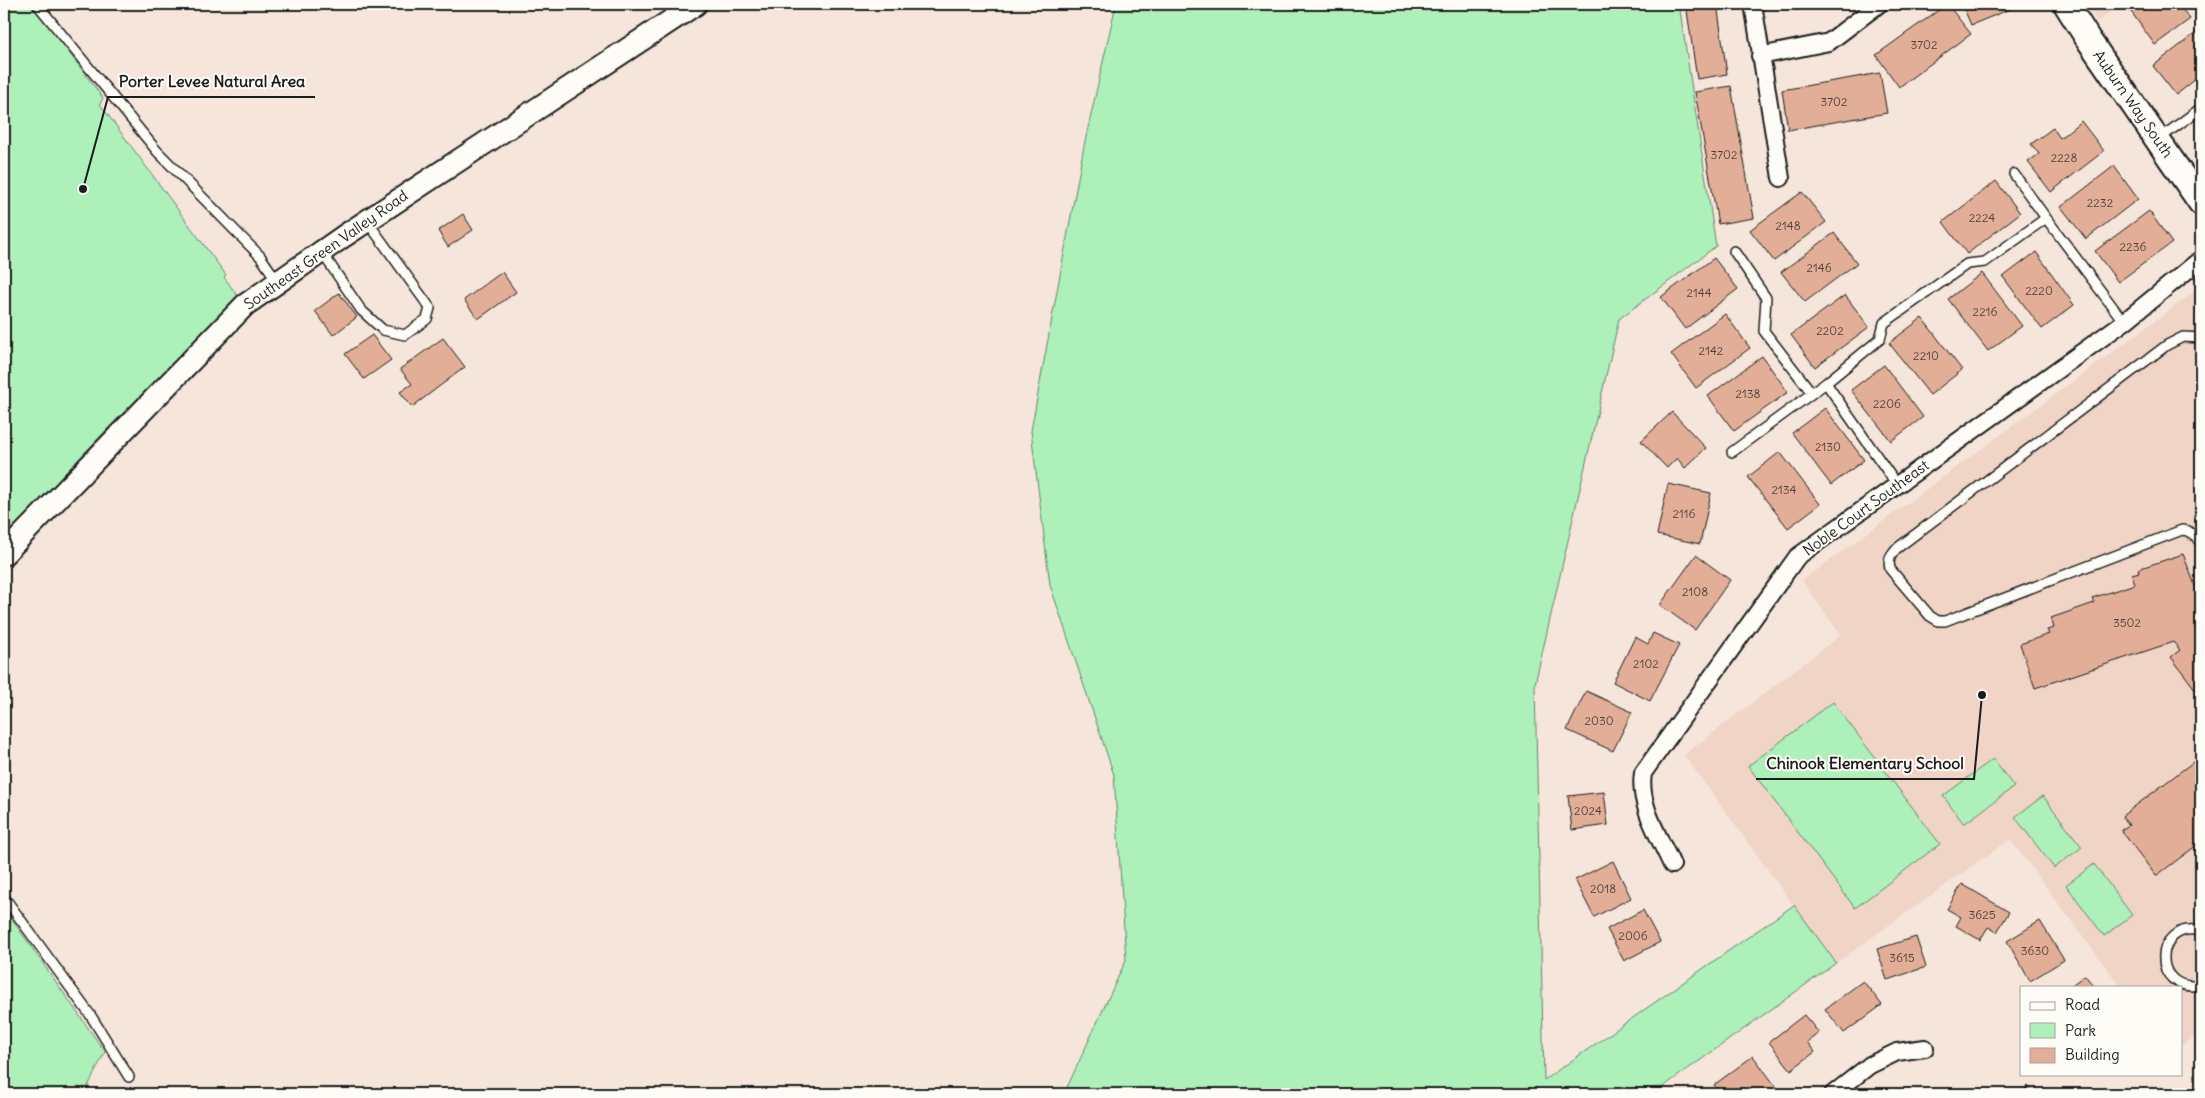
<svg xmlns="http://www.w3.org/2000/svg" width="2205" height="1098" font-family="Delius,sans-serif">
<rect width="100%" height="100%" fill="#f5e5da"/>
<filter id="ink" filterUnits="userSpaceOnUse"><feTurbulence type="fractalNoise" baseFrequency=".02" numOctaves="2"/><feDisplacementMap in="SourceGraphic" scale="10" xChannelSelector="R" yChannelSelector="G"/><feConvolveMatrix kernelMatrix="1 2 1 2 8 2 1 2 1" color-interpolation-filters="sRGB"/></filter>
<g filter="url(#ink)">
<path fill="#f0d4c6" d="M2087 4H2120L2097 22Z
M2201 287V1031L2181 1046V987H2121L2010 839 1836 963 1684 755 1841 635 1802 581Z"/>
<path fill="#adf0ba" stroke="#64866b" d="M4 4H33L103 98 100 104 226 275 224 277 239 298 111 425 4 538Z
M1116 4H1679L1716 246 1619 319 1535 684 1544 1080 1794 905 1836 963 1653 1094H1064L1126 960 1114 775 1050 585 1031 431 1084 146Z
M1833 702 1940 844 1855 908 1748 766Z
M1993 759 2014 787 1964 824 1943 796Z
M2043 796 2082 847 2054 868 2015 817Z
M2094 864 2132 915 2104 936 2066 885Z
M4 908 105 1052 84 1094H4Z"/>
<path fill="#e3ae97" stroke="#1c1c1c" d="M1686 4H1717L1727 74 1697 79Z
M1789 4H1812V8H1789Z
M1947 4 1971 34 1899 87 1876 55Z
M1962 4H2008L2010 9 1971 25Z
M2137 4H2178L2190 19 2155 45 2129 9Z
M2201 29V75L2176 95 2153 66Z
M1880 73 1887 113 1788 130 1782 90Z
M1731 86 1754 218 1718 224 1695 92Z
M2081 121 2104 151 2051 192 2028 162 2039 154 2031 144 2053 128 2060 138Z
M2114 166 2138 199 2086 239 2061 207Z
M1996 181 2020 213 1967 254 1943 222Z
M1802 192 1826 222 1774 261 1750 230Z
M2149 211 2172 243 2118 282 2095 251Z
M463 214 473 230 448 247 438 231Z
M1834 233 1857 263 1805 302 1781 272Z
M2036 252 2074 305 2042 329 2003 277Z
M1714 258 1738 289 1685 329 1661 297Z
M502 272 516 292 478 319 464 300Z
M1982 273 2022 326 1988 351 1948 299Z
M339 293 357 317 333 335 315 311Z
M1845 295 1869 327 1815 367 1791 335Z
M1725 314 1750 348 1696 388 1671 354Z
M1922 318 1962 370 1930 395 1889 343Z
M372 335 391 360 364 379 345 354Z
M443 338 465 367 412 407 400 392 412 384 400 369Z
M1762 356 1788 392 1734 431 1708 396Z
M1884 365 1923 417 1891 441 1851 390Z
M1825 408 1864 460 1831 485 1792 433Z
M1672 412 1706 448 1685 468 1677 458 1667 468 1641 441Z
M1780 452 1820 504 1788 528 1748 477Z
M1668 484 1711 493 1700 544 1657 535Z
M2183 554 2201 601V697L2171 657 2180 650 2173 642 2035 688 2020 644 2049 634 2047 630 2054 628 2051 618 2094 603 2092 598 2135 584 2132 574 2139 572 2138 569Z
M1696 555 1730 580 1695 630 1660 605Z
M1653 633 1679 645 1650 701 1613 682 1635 637 1648 644Z
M1586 691 1632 712 1613 751 1567 730Z
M2201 756V842L2156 876 2121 830 2129 825 2122 816Z
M1604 792 1608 825 1572 830 1568 796Z
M1613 861 1631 898 1594 917 1575 880Z
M1962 884 2009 912 1997 932 1988 927 1980 940 1956 926 1961 917 1947 909Z
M1643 910 1660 942 1624 961 1607 929Z
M2040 921 2064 960 2030 981 2007 941Z
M1916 937 1926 967 1887 980 1877 949Z
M2085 975 2094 987H2069Z
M1863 981 1882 1005 1844 1033 1825 1009Z
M1804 1015 1819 1033 1807 1042 1815 1052 1791 1070 1769 1042Z
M1753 1056 1780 1092 1777 1094H1721L1714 1085Z
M2028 1086 2035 1094H2019Z"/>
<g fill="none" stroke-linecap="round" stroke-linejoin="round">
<g stroke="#1c1c1c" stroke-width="12">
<path id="service" d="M37 4 157 151 260 256 278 282
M2159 139 2201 108
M2046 218 2124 322
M321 251 361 310 383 330 405 335 427 319 430 308 367 221
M1734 251 1766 298 1764 331 1812 393
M2201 338 2183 337 2167 345 1896 549C1890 556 1888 560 1890 569L1930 616 1938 621H1945L2182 530 2188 531 2201 542
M1826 383 1897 485
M1732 452 1826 383 1880 339 1884 323 1967 264 1985 262 2046 218 2014 174
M4 897 91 1016 129 1077
M2201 931C2152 920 2151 995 2201 985"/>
</g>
<g stroke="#1c1c1c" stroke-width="20">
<path id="minor" d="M1753 4 1781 178
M1760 56 1829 42 1879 4
M1672 865C1659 836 1638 805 1643 773L1797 557 2124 322 2201 259
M1833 1094 1870 1065 1897 1052 1925 1048"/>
</g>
<g stroke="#1c1c1c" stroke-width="25">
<path id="tertiary" d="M4 554 245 305 344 236 696 4"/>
</g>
<g stroke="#1c1c1c" stroke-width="28">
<path id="secondary" d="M2066 4 2088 39 2201 203"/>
</g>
<use href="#service" stroke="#fdfcf7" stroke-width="9"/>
<use href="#minor" stroke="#fdfcf7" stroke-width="16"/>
<use href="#tertiary" stroke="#fdfcf7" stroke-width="21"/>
<use href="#secondary" stroke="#fdfcf7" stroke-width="24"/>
</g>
</g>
<g text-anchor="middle" stroke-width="4" stroke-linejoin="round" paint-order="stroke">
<g font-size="12" fill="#4e403b">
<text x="1924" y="49">3702</text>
<text x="1834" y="106">3702</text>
<text x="1724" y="159">3702</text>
<text x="2064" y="162">2228</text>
<text x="2100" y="207">2232</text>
<text x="1982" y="222">2224</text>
<text x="1788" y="230">2148</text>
<text x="2133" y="251">2236</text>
<text x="1819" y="272">2146</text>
<text x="2039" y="295">2220</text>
<text x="1699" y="297">2144</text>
<text x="1985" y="316">2216</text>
<text x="1830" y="335">2202</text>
<text x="1711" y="355">2142</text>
<text x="1926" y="360">2210</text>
<text x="1748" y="398">2138</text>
<text x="1887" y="408">2206</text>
<text x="1828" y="451">2130</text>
<text x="1784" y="494">2134</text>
<text x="1684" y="518">2116</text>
<text x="1695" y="596">2108</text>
<text x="2127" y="627">3502</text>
<text x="1646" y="668">2102</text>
<text x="1599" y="725">2030</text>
<text x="1588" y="815">2024</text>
<text x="1603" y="893">2018</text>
<text x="1982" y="919">3625</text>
<text x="1633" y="940">2006</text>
<text x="2035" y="955">3630</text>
<text x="1902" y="962">3615</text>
</g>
<g font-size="15" fill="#1c1c1c" stroke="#fdfcf7">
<text transform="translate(2133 104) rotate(55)" y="5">Auburn Way South</text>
<text transform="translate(326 250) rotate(-35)" y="5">Southeast Green Valley Road</text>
<text transform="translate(1866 508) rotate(-36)" y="5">Noble Court Southeast</text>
</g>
</g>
<path fill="none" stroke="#1c1c1c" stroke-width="2" d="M83 189L108 97H315M1982 695L1974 779H1756"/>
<g fill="#1c1c1c" stroke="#fdfcf7" stroke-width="2">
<circle cx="83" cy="189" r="5"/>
<circle cx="1982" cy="695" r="5"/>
</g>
<g font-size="16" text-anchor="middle" font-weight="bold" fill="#1c1c1c" stroke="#fdfcf7" stroke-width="4" stroke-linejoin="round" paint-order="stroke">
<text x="212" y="87">Porter Levee Natural Area</text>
<text x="1865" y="769">Chinook Elementary School</text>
</g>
<rect width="2205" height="1098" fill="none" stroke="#fdfcf7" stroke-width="20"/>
<rect x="10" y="10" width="2185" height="1078" fill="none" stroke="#1c1c1c" stroke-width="2" filter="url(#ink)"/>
<rect x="2020" y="986" width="162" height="90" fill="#fdfcf7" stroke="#a3a29f"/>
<rect x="2030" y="1002" width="25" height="8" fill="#fdfcf7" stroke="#a3a29f"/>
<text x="2065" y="1010" font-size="15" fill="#1c1c1c">Road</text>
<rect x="2030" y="1023" width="25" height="15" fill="#adf0ba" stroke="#a3a29f"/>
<text x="2065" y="1036" font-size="15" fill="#1c1c1c">Park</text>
<rect x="2030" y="1048" width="25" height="15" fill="#e3ae97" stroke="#a3a29f"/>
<text x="2065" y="1060" font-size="15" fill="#1c1c1c">Building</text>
</svg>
